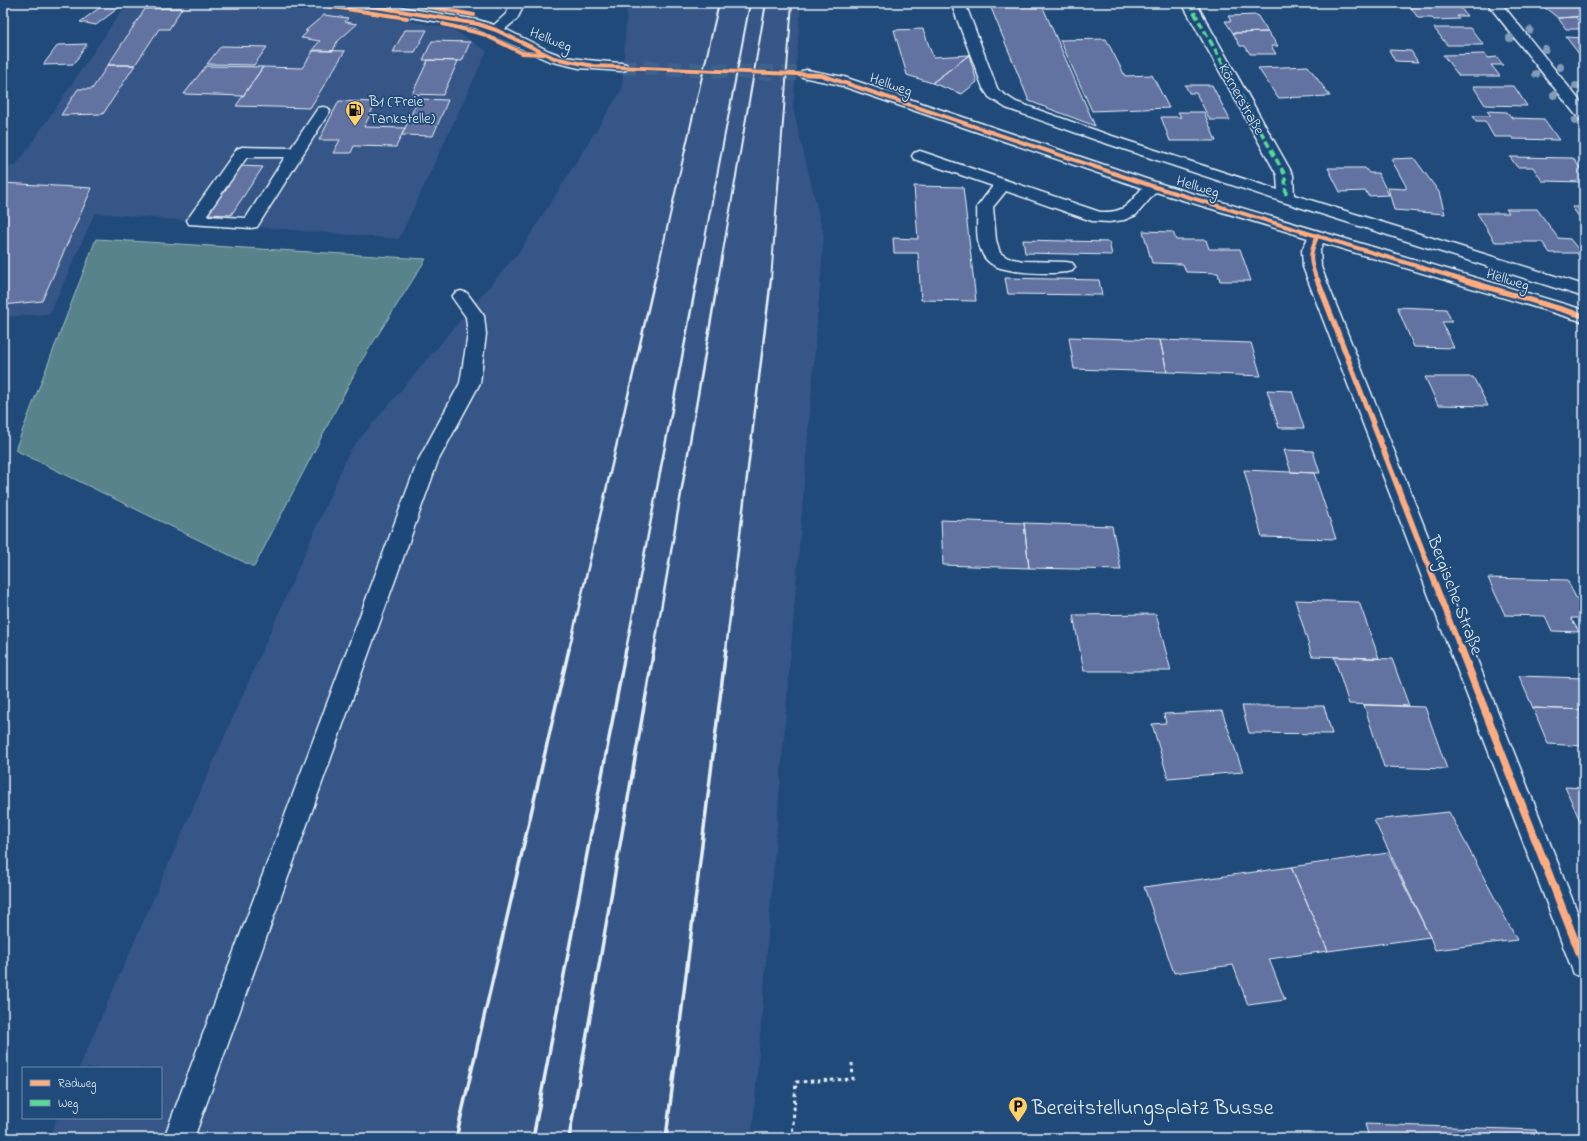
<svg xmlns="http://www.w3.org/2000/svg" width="1587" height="1141" font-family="'Indie Flower',sans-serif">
<rect width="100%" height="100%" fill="#1f4a7a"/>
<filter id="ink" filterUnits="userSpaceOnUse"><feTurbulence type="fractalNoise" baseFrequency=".025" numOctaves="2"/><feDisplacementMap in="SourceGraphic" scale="8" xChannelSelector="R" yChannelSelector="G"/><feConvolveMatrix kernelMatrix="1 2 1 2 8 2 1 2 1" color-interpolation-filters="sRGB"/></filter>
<g filter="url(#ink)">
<path fill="#345686" d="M134 3H299L375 14 452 29 487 51 399 239 95 213 50 314 3 317V166H16L120 13Z
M627 3H801L793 109 824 236 752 1138H49L57 1118H161V1068H79L350 450 522 248 622 89Z"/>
<path fill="#58838a" stroke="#a0bac1" d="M96 239 426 259 360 363 254 567 15 450Z"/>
<path fill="#6473a1" stroke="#e8f1f8" d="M106 3H125L96 25 80 22Z
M436 3H460L459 5H460L459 8Z
M460 3H497L496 5H459Z
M989 3H1041L1095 126 1029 101Z
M1408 3H1457L1467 16H1457L1459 19 1434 20 1432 18H1418Z
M1539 3H1580L1584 6V16L1558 18Z
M182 8 169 29H159L135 65H108L145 9Z
M324 15 348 18 345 22 357 24 337 42 333 51H311L320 41 301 38 308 31H305Z
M1257 15 1268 32 1233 33 1225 21H1231L1228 16Z
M1576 17 1584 29H1566L1558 18Z
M1434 28H1470L1484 45H1447Z
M923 29 933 57 969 55 932 83 907 75 894 30Z
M405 30H427L415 52H393Z
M1268 32 1278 46H1271L1276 54H1250L1245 46H1240L1233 33Z
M1566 37 1584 38V54H1579Z
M1106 39 1125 76 1152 75 1169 108 1092 111 1060 40Z
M432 41 470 42 462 61 423 60Z
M87 44 74 64 43 65 58 45Z
M221 46 267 47 254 65 207 64Z
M314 50 345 51 310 108 236 106 263 67 302 68Z
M1389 50 1411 51 1418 62 1395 61Z
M1485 54 1487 58 1497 57 1503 65H1491L1500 76H1459L1443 55Z
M969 55 977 82 962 94 932 83Z
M428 60 458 61 443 95 412 94Z
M108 65H135L103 114 61 115 78 89H92Z
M206 66 263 67 243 96 184 94Z
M1308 66 1330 96 1278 98 1258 68Z
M1185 85H1212L1230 120H1210L1196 93H1189Z
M1473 86H1514L1527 106 1485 105Z
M418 99 448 100 433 136 402 135Z
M339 101 376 102 364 127 405 128 396 147 354 146 351 153H333L340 140H319Z
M1487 111 1507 112 1512 118 1544 119 1559 140 1513 139 1512 137H1494L1485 121H1476L1473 116H1491Z
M1178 112H1204L1216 141H1170L1161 117H1181Z
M1510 157 1573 158 1584 174V182L1542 181 1533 167H1517Z
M1414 158 1439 192 1445 214 1394 210 1388 188 1406 189V186L1391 159Z
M240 166 263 167 231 215 207 214Z
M1328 168H1365L1369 173H1378L1389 195 1368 196 1366 191 1340 192Z
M3 183 92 188 42 301 3 305Z
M914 186 963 187 976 301 921 300 918 253H894L893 238 918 239Z
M1572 207H1584V224Z
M1506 209H1537L1558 238 1570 239 1578 249H1584V264L1577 253H1550L1542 242H1495L1477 213H1509Z
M1143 231 1173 232 1176 240H1206L1209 249H1240L1251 281H1220L1218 273 1186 272 1183 264 1152 263Z
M1023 240 1109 242 1112 255 1025 253Z
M1005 278 1099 280 1102 295 1008 294Z
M1397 307 1446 309 1452 322H1442L1454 348 1414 347Z
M1069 337 1160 340 1167 372 1074 369Z
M1160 340 1251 343 1261 376 1167 372Z
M1425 377H1473L1488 406 1438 405Z
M1267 390 1292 391 1304 428H1279Z
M1284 450 1313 451 1320 473 1291 472Z
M1244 470 1314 473 1336 539 1262 537Z
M941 520 1024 523 1029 568 943 565Z
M1024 523 1112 526 1121 570 1029 568Z
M1488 578 1567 580 1584 613V618H1571L1579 632 1552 631 1545 616 1505 615Z
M1295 600 1359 602 1379 658 1312 656Z
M1156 614 1171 671H1084L1073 615Z
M1334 657 1392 659 1409 706 1349 704Z
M1519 676 1584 678V710L1533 708Z
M1364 705 1425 707 1447 769 1384 767Z
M1242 706H1324L1332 734 1249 733Z
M1533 708 1584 710V746L1548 744Z
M1222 711 1243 772 1168 778 1152 724 1166 723 1164 714Z
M1565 787 1584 788V830Z
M1449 812 1517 940 1435 950 1430 937 1374 820Z
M1388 853 1430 937 1328 951 1291 867Z
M1291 867 1328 951 1269 959 1285 1000 1248 1005 1233 965 1174 973 1144 887Z
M1365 1124 1536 1130 1539 1138H1369Z"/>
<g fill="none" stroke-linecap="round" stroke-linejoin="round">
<path stroke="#3d638d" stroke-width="15" stroke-dasharray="15 8" stroke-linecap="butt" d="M621 67 807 74"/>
<g stroke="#e8f1f8" stroke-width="3">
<path id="minor" d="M345 3H376L478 20 494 25 506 14 511 3H525L517 19 505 29 549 51 565 57 587 60 621 63 626 64 628 67 626 70 621 71 579 68 549 61 475 28 352 7 347 6Z
M951 3H965L997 88 999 91 1016 102 1106 134 1278 190 1277 175 1182 3H1196L1293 175 1294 195 1584 285V297L1280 201 1096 140 1006 108 989 97 983 88Z
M1487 3H1501L1584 106V120L1579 119Z
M807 70 844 77 1158 183 1584 310V322L1323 243 1320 250 1321 267 1584 929V978L1574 974 1570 964 1303 267 1302 250 1308 238 1156 192 1136 215 1124 220 1109 222 1092 221 1006 191 993 207 996 240 1000 253 1008 258 1023 261 1066 262 1072 263 1075 267 1072 271C1054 275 1012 273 995 266 989 263 983 257 981 250 975 238 978 220 977 207L993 186 914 159 912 156 914 153 920 151 926 153 1100 212C1123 213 1128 206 1142 188L836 84 802 77 800 74 802 71Z
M323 107 328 108 330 111 257 227 251 228 189 224 187 220 237 149 242 147 291 148 318 108ZM247 157H285L246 218 206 216Z
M461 291 467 293 484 316 486 334 480 383 438 461 194 1138H164L418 461 460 383 468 334 466 317 452 297 455 293Z"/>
</g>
<path stroke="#e8f1f8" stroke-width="3" stroke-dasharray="3.5 3.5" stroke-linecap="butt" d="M792 1138 796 1082 853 1079 852 1063"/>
<use href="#minor" fill="#1f4a7a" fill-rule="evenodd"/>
<path stroke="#e8f1f8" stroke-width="2" d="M655 280 719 3
M697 280 750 3
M718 280 766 3
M771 280 792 3"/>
<path stroke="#e8f1f8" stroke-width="2.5" d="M569 650 655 279
M626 650 697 279
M654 650 718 279
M726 650 771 279"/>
<path stroke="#e8f1f8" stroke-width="3.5" d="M456 1138 569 649
M533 1138 626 649
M569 1138 654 649
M666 1138 726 649"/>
<path stroke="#5adb95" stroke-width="3.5" stroke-dasharray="7 3.5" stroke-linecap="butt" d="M1189 3 1285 175 1286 198
M1190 4 1217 3"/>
<g stroke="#1f4a7a" stroke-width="5.5">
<path id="cycleway-far2" d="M306 3 407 18
M352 3 478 24 496 30 554 58 593 66 821 75 1152 186 1463 280
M408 3 474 15
M443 24 483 34 522 53 543 54
M1317 280C1309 260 1309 254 1318 235"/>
</g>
<g stroke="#1f4a7a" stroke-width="8">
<path id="cycleway-far1" d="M1317 279 1461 650
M1460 279 1584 316"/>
</g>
<g stroke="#1f4a7a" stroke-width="10">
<path id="cycleway" d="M1461 649 1584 964"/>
</g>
<use href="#cycleway-far2" stroke="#ffac80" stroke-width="4"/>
<use href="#cycleway-far1" stroke="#ffac80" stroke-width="5.5"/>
<use href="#cycleway" stroke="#ffac80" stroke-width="8"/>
</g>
<g fill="#819cb6">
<circle cx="1530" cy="30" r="3.5"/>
<circle cx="1510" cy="38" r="4"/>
<circle cx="1545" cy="49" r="4"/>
<circle cx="1560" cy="67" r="4"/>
<circle cx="1536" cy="74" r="4"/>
<circle cx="1576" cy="86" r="4"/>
<circle cx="1554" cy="95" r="4"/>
<circle cx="1575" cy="121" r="4"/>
</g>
</g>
<defs>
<g id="fuel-pin" transform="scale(1)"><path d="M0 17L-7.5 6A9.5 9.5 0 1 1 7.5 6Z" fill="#ffd166" stroke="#1f4a7a"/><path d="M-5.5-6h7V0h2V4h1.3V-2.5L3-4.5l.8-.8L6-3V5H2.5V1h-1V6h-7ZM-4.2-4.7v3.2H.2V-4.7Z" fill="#111"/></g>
<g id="parking-pin" transform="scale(1)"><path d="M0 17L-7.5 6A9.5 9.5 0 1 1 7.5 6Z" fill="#ffd166" stroke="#1f4a7a"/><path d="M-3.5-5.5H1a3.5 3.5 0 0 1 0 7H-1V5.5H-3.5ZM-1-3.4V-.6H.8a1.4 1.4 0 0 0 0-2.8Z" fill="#111"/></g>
</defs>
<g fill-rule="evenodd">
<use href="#fuel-pin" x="355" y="110"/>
<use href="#parking-pin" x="1018" y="1106"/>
</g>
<g text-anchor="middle" stroke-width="3.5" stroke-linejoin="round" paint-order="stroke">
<g font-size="15" fill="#e8f1f8" stroke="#1f4a7a">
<text transform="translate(551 39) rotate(22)" y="5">Hellweg</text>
<text transform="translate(891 84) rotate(19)" y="5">Hellweg</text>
<text transform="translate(1242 99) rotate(61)" y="5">Körnerstraße</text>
<text transform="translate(1198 186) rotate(17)" y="5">Hellweg</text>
<text transform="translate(1508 279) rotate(17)" y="5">Hellweg</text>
</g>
<g font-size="15" fill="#e8f1f8" stroke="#1f4a7a" text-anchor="start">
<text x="369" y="106">B1 (Freie<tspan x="369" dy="17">Tankstelle)</tspan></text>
</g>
<g font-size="18" fill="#e8f1f8" stroke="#1f4a7a">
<text transform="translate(1456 595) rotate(69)" y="6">Bergische Straße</text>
</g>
<g font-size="22" fill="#e8f1f8" stroke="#1f4a7a" text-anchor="start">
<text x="1032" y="1114">Bereitstellungsplatz Busse</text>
</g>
</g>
<rect width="1587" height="1141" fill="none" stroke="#1f4a7a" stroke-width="16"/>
<rect x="8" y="8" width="1571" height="1125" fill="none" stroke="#e8f1f8" stroke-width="1.5" filter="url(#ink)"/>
<rect x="22" y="1067" width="140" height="52" fill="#1f4a7a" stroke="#6f8dac"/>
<rect x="30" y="1080" width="20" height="6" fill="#ffac80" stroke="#6f8dac"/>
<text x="58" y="1087" font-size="12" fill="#e8f1f8">Radweg</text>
<rect x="30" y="1100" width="20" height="6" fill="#5adb95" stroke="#6f8dac"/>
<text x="58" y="1107" font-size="12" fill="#e8f1f8">Weg</text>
</svg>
